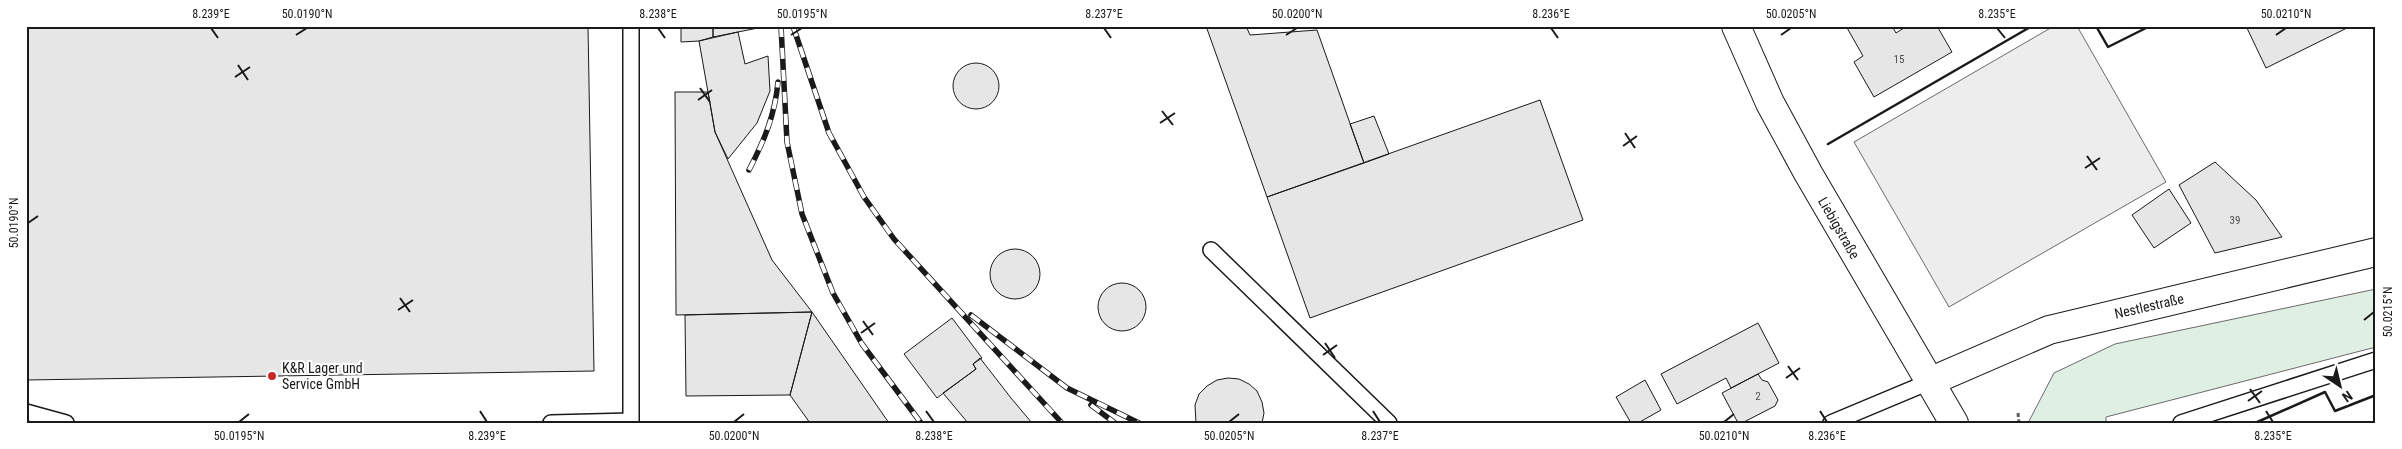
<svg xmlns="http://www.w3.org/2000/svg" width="2402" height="449" font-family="'Roboto Condensed',sans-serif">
<rect width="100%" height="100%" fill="#fff"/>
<path fill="#e0efe3" stroke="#6a6a6a" d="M2376 289V347L2106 417V423H2028L2054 373 2115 344Z"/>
<path fill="#ededed" stroke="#6a6a6a" d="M2054 26H2077L2166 182 1949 307 1854 142Z"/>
<path fill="#e6e6e6" stroke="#1a1a1a" d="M26 26H588L594 371 26 380Z
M681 26H713V37L699 41 681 42Z
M713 26H768L713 37Z
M1206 26H1246L1250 35 1317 30 1364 163 1267 197Z
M1846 26H1892L1896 33 1907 26H1937L1952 52 1874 97 1854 62 1863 56Z
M2246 26H2351L2266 68Z
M738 32 745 64 768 56 770 91 757 123 728 159 715 132 699 41Z
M953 86a23 23 0 1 1 46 0a23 23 0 1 1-46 0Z
M675 92H708L715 132 772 260 812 312 676 315Z
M1540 100 1583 220 1310 318 1267 197Z
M1374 116 1389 154 1364 163 1350 124Z
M2215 162 2256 200 2282 237 2215 253 2179 185Z
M2169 189 2191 223 2154 248 2132 215Z
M990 274a25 25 0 1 1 50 0a25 25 0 1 1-50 0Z
M1098 307a24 24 0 1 1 48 0a24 24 0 1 1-48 0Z
M812 312 889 423H810L790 395Z
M812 312 790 395 686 396 685 315Z
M952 318 982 358 973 364 976 369 937 398 904 354Z
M1758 323 1779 363 1731 388 1726 378 1677 404 1661 374Z
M980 358 1011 398 1032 423H968L943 393 976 369 973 364Z
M1758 374 1762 380 1768 382 1778 400 1775 406 1742 423 1737 421 1722 393Z
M1228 378 1239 379 1249 384 1257 391 1262 402 1264 413 1262 423H1196L1195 405 1199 394 1207 386 1217 380Z
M1645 380 1661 410 1638 423H1631L1616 397Z"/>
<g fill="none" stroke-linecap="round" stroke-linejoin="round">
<g stroke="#1a1a1a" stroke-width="18">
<path id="lane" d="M1211 250 1389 423
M26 412 66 423
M551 423 631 421V26
M1831 423 1929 382
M2181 423 2376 360"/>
</g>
<g stroke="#1a1a1a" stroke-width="30">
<path id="street" d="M1929 382 2049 330 2376 252"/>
</g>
<g stroke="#1a1a1a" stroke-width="30">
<path id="secondary" d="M1736 26 1770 103 1808 173 1954 423"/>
</g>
<path stroke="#5f5f5f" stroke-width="3" stroke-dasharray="4 2.5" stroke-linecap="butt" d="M2018 413 2019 423"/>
<use href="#lane" stroke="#fff" stroke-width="15"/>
<use href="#street" stroke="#fff" stroke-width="28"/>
<use href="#secondary" stroke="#fff" stroke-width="28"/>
<g stroke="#1a1a1a" stroke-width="5.5">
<path id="rail" d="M781 26 787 142 802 214 833 293 862 344 921 423
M793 26 829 133 864 197 894 239 1062 423
M749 170C764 141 775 115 778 82
M971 315 1067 388 1139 423
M1091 405 1115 423"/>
</g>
<use href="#rail" stroke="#fff" stroke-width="4" stroke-dasharray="11" stroke-linecap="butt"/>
<path stroke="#1a1a1a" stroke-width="2.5" d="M2096 26 2108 47 2150 26
M1828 144 2032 26
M2255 423 2325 392 2335 411 2376 395"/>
</g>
<path fill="none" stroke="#1a1a1a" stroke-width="2" d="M211 28 218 38M658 28 665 38M1104 28 1111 38M1551 28 1558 38M1997 28 2005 38M296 35 307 28M791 35 802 28M1286 35 1297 28M1781 35 1791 28M2276 35 2286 28M238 65 248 80M235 77 250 67M700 88 710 102M698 100 712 90M1162 111 1173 125M1160 123 1175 113M1625 133 1635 148M1623 146 1637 136M2087 156 2097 170M2085 168 2100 158M28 223 38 216M400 298 410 312M398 310 413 300M2364 320 2374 312M863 321 873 335M861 333 875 323M1325 343 1335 358M1323 355 1337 345M1788 366 1798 380M1786 378 1800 368M2250 389 2260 403M2248 401 2262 391M480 411 487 422M926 411 934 422M1373 411 1380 422M1820 411 1827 422M2266 411 2273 422M239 422 249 414M734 422 744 414M1229 422 1239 414M1724 422 1734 414"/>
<circle fill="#c62828" stroke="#fff" stroke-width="2" cx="272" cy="376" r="5"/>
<g text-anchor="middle" stroke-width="4" stroke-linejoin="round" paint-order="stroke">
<g font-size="11" fill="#4d4d4d">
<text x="1899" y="63">15</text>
<text x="2235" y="224">39</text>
<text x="1758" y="400">2</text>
</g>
<g font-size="14" fill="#1a1a1a" stroke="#fff">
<text transform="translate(1839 228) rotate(60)" y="5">Liebigstraße</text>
<text transform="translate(2149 306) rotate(-13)" y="5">Nestlestraße</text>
</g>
<g font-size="14" fill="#1a1a1a" stroke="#fff" text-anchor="start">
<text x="282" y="373">K&amp;R Lager und<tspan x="282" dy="16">Service GmbH</tspan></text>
</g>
</g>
<rect width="2402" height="449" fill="none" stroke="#ffffff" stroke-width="55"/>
<g transform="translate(2340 386) rotate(145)" stroke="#ffffff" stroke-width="4" paint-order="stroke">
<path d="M0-4L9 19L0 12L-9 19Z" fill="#1a1a1a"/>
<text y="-8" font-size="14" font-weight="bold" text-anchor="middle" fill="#1a1a1a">N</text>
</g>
<rect x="28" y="28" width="2346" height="394" fill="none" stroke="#1a1a1a" stroke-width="2"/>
<g font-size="12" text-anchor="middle" fill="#1a1a1a">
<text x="211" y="18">8.239°E</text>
<text x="307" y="18">50.0190°N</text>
<text x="658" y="18">8.238°E</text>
<text x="802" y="18">50.0195°N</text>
<text x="1104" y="18">8.237°E</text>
<text x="1297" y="18">50.0200°N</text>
<text x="1551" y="18">8.236°E</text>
<text x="1791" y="18">50.0205°N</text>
<text x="1997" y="18">8.235°E</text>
<text x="2286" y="18">50.0210°N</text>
<text transform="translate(14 223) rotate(-90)" y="4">50.0190°N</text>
<text transform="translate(2388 312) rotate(-90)" y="4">50.0215°N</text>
<text x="239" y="440">50.0195°N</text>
<text x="487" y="440">8.239°E</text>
<text x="734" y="440">50.0200°N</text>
<text x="934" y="440">8.238°E</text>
<text x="1229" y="440">50.0205°N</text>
<text x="1380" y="440">8.237°E</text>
<text x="1724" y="440">50.0210°N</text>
<text x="1827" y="440">8.236°E</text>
<text x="2273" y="440">8.235°E</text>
</g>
</svg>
